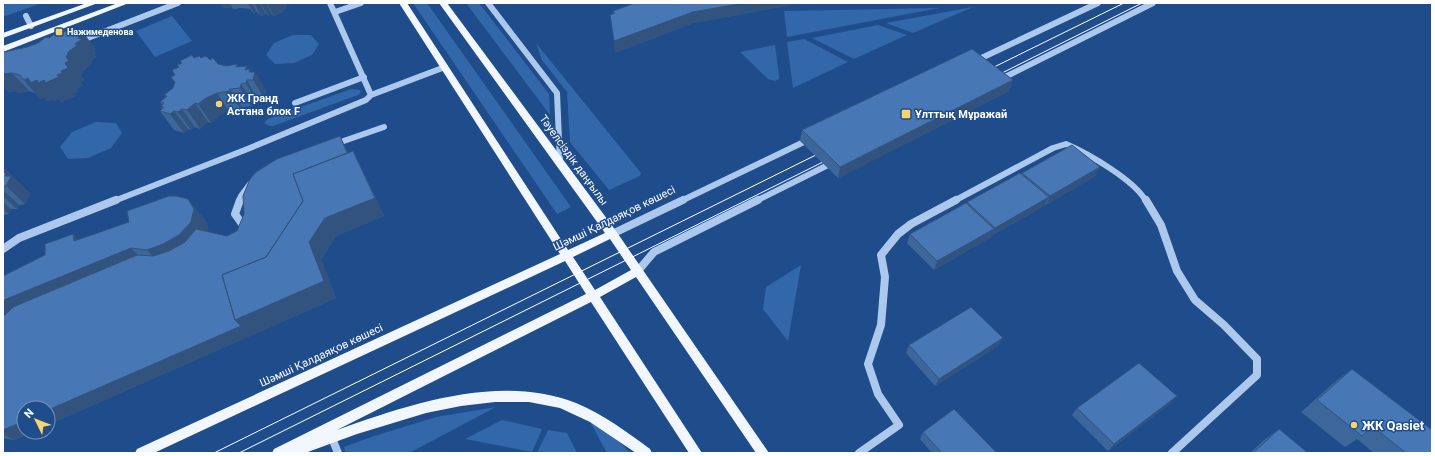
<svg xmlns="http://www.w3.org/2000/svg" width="1435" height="456" font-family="Roboto,sans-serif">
<rect width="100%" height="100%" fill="#1f4d8c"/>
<path fill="#3267aa" d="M3 3H42L3 17Z
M413 3H427L571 207 557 214Z
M466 3H479L549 94 550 115Z
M973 7 913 33 886 23Z
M939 8 787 37 784 11H785Z
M172 16 192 41 155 57 136 31Z
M878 25 907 35 854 59 812 38Z
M293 35H311L319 44 312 55 294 63 275 64 266 55 274 43Z
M804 39 848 62 793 88 787 42Z
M536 43 641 173 640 176 609 190 570 142 567 92 542 60Z
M775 45 779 76V79L775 81 768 79 740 52Z
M351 89 360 90 361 92 358 95 273 126H269L264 123 268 119Z
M96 122 116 123 122 133 111 148 88 158 68 159 60 147 72 132Z
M801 265 788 341 763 309 766 287Z
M496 407 409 453H346L344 447 371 437 436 417Z
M502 420 542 429 532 452 465 439Z
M589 420 615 437 630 453H607Z
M548 430 567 433 577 453H537Z"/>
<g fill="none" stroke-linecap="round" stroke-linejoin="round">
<path stroke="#acc8ec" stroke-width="6" d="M330 3 371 95 445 67
M488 3 557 93 560 163
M335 12 361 3
M26 16 31 26
M80 41 178 3
M975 61 1098 3
M999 80 1153 3
M295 103 364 77
M335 144 384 127
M114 201 245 150 366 100 371 95
M239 201 241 196 250 184
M681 201 810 139
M756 201 834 162
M954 201 1053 148 1066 144C1089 154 1134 180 1146 201"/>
<path stroke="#acc8ec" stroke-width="8" d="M240 200 235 214 245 228
M1146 200 1161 225 1177 271 1195 300 1224 325 1257 359V375L1172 453
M612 234 683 200
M3 249 19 238 116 200
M637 272 654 252 758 200
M332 438 338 453
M859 453 899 425 878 394 868 364 881 325 885 277 881 255 898 234 911 224 956 200"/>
<path fill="#f1f6ff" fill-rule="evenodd" d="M87 3H98L3 38V33Z
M118 3H129L3 52V46Z
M399 3H407L568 250 605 233 439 3H447L616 231 769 453H756L636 277 600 297 702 453H689L591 302 337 430C409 404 501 373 576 403 603 414 627 432 650 449L652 453H636L590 422 560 408 529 402H495L461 406 426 413 357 434 305 453H272L274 449 586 294 565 261 154 453H135L137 449 560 254ZM610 239 631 270 595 290 573 257Z"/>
<path stroke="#fff" stroke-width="1" d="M986 71 1124 3
M994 77 1142 3
M214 453 826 150
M239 453 831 158"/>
</g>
<path fill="#3d669b" d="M219 3H289L290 4 285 6 286 8 283 9 284 11 274 16 272 14 268 16 266 14 261 16 257 12 254 14 250 9 242 8 233 9 232 7 224 8 222 5H220Z
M635 3H951L796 4 693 23 615 53 613 11Z
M96 49 94 51 96 53 94 55 96 57 91 61 92 63 84 70 81 75 84 80 80 82 83 86 76 89 78 91 73 94 75 96 61 102 59 99 55 101 53 99 47 101 44 97 40 99 35 93 29 91 18 93 16 91 9 92 3 86V53Z
M194 58H201L210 60 218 64 226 66 238 67 247 66 249 70 250 69 266 90 264 98 258 99 257 102H252L251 106 242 107 241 110 229 111 218 116 211 123 208 122 200 129 195 127 191 130 188 129 184 133 174 130 160 111 162 109 161 106 162 105 160 102 166 97 164 95 173 88 175 82V75L179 67Z
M1013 80 1009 91 838 178 800 141 802 130Z
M340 136 348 153 362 169 384 216 336 236 321 260 336 298 48 425V408L24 432H33L14 440 3 438V276L45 255 73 234 78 240 203 217 208 227 207 232 227 236 237 231Z
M1100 167 1095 176 1046 205 1045 204 1044 206 991 236V237L934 270 907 243 910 234 967 204V202L1021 174 1022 173Z
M3 168H4L30 194 25 204 19 205 17 209H11L9 214 3 215Z
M909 345 998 346 935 386 906 353Z
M1352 369 1432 453H1374L1357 439 1345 447 1301 412 1336 381Z
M1170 404 1108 451 1072 415 1077 408Z
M1279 429 1308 453H1250L1264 440Z
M923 432 997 453H932L920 439Z"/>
<path fill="#32537e" d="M219 3H230L232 7 224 8 222 5H220Z
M248 3H252L257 12 254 14Z
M254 3H260L266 14 261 16Z
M261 3H266L272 14 268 16Z
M267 3H289L290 4 285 6 286 8 283 9 284 11 274 16Z
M744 3H797L796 4 693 23 615 53 614 41 693 12Z
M82 31 96 49 94 51 96 53 94 55 96 57 91 61 92 63 84 70 81 75 84 80 80 82 83 86 76 89 78 91 73 94 75 96 61 102 59 99 55 101 53 99 47 101 44 97 40 99 24 80 28 78 37 80 57 75 61 71 65 63 66 57 69 51 75 44 78 38V34Z
M237 64 258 99 257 102 236 67Z
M247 66 250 71V69L254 75 255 72 266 90 264 98 253 80 245 70Z
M3 72 12 73 29 91 18 93 16 91 9 92 3 86Z
M1013 80 1009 91 838 178 840 167Z
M241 84 252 102 251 106 240 88Z
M230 89 242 107 241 110 229 91Z
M217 93 229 111 218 116 211 123 198 104 206 98Z
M195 103 208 122 200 129 187 110Z
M182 109 195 127 191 130 178 112Z
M174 111 188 129 184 133 170 114Z
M340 136 345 147 356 172 304 192 315 219 279 275 237 292 243 316 324 281 309 242 325 218 375 198 353 151 384 216 336 236 321 260 336 298 48 425V410L241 326 235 320 238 318 228 282 271 264 308 208 297 182 351 161Z
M1100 167 1095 176 1046 205 1050 196Z
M4 168 30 194 25 204 6 186 3 175V170Z
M3 190 19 205 17 209 3 196Z
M1049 197 1044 206 991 236 995 228Z
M188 199 203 217 208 227 205 240 163 267 147 250Z
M3 202 11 209 9 214 3 209Z
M994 229 991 237 934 270 937 261Z
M73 234 91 252 74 241Z
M131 248 148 265 3 342V301L4 300Z
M1003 338 998 346 935 386 939 379Z
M1177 396 1170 404 1108 451 1114 444Z
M24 421V432H33L14 440 3 434V430Z"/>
<path fill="#4777b4" stroke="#32537e" d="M635 3H744L693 12 614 41 610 15 615 13 613 11Z
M73 29 82 31 78 34 81 35 78 38 82 39 75 44 78 45 69 51 66 57 69 61 65 63 68 68 61 71 62 73 57 75 59 77 45 83 44 80 38 83 37 80 31 83 28 78 24 80 20 75 12 73 3 74V53L4 52 27 47 38 43 46 37 49 38 57 32 62 33 66 31 69 32Z
M972 49 1013 80 840 167 802 130Z
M192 55 194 58 199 56 201 58 206 56 210 60 213 58 218 64 226 66 237 64 236 67 247 66 245 70 250 69 249 72H255L253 80H247L246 83 241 84 240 88 230 89 229 91 217 93 206 98 198 104 195 103 187 110 182 109 178 112 174 111 170 114 160 111 164 107 161 106 164 103 160 102 167 96 164 95 173 88 175 82 171 77 175 75 172 70 179 67 177 65 182 63 180 61Z
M340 136 347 153 293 174 303 201 266 257 222 275 235 320 241 326 48 410V408H24V421L3 430V317L13 307 137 255 153 256 169 251 185 242 196 229 227 236 237 231 244 214 243 196 250 179 256 172 277 159Z
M1072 145 1100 167 1050 196 1022 173Z
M353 151 375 198 325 218 309 242 324 281 235 320 222 275 266 257 303 201 293 174Z
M3 173H7L5 176H11L6 186H3Z
M1020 173 1049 197 995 228 967 202Z
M169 196H176L188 199 194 209 191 222 179 235 163 244 147 250 131 248 4 300 3 301V276L45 255V244L73 234 74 241 129 222 127 211Z
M966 203 994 229 937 261 910 234Z
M971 307 1003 338 939 379 909 345Z
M1139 363 1177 396 1114 444 1077 408Z
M1352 369 1432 430V453H1406L1372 426 1362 436 1317 400Z
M954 409 997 453H942L923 432Z
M1279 429 1308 453H1255L1254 452Z"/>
<g fill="#fad36c" stroke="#1f4d8c" stroke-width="1.5">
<rect x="55" y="28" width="8" height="8" rx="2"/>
<circle cx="219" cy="104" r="4"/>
<rect x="901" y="109" width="10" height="10" rx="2"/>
<circle cx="1354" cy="425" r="4"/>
</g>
<g text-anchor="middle" stroke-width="3" stroke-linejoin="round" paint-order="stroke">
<g font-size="9" font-weight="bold" fill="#fff" stroke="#1f4d8c" text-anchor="start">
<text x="67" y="35">Нажимеденова</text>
</g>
<g font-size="11" font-weight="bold" fill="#fff" stroke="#1f4d8c" text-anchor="start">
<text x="227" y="102">ЖК Гранд<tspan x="227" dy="13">Астана блок F</tspan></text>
<text x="915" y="118">Ұлттық Мұражай</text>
</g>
<g font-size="11" fill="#fff" stroke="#1f4d8c">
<text transform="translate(574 160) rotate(54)" y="4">Тәуелсіздік даңғылы</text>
<text transform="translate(614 218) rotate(-26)" y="4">Шәмші Қалдаяқов көшесі</text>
<text transform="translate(321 355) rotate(-25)" y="4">Шәмші Қалдаяқов көшесі</text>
</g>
<g font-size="13" font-weight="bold" fill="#fff" stroke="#1f4d8c" text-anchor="start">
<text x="1362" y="430">ЖК Qasiet</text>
</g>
</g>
<rect width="1435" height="456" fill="none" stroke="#ffffff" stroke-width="8"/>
<g transform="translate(36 420) rotate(313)"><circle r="19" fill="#1f4d8c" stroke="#7994ba"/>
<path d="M0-3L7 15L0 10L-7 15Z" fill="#fad36c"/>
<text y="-6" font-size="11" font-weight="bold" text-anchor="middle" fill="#ffffff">N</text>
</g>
</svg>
